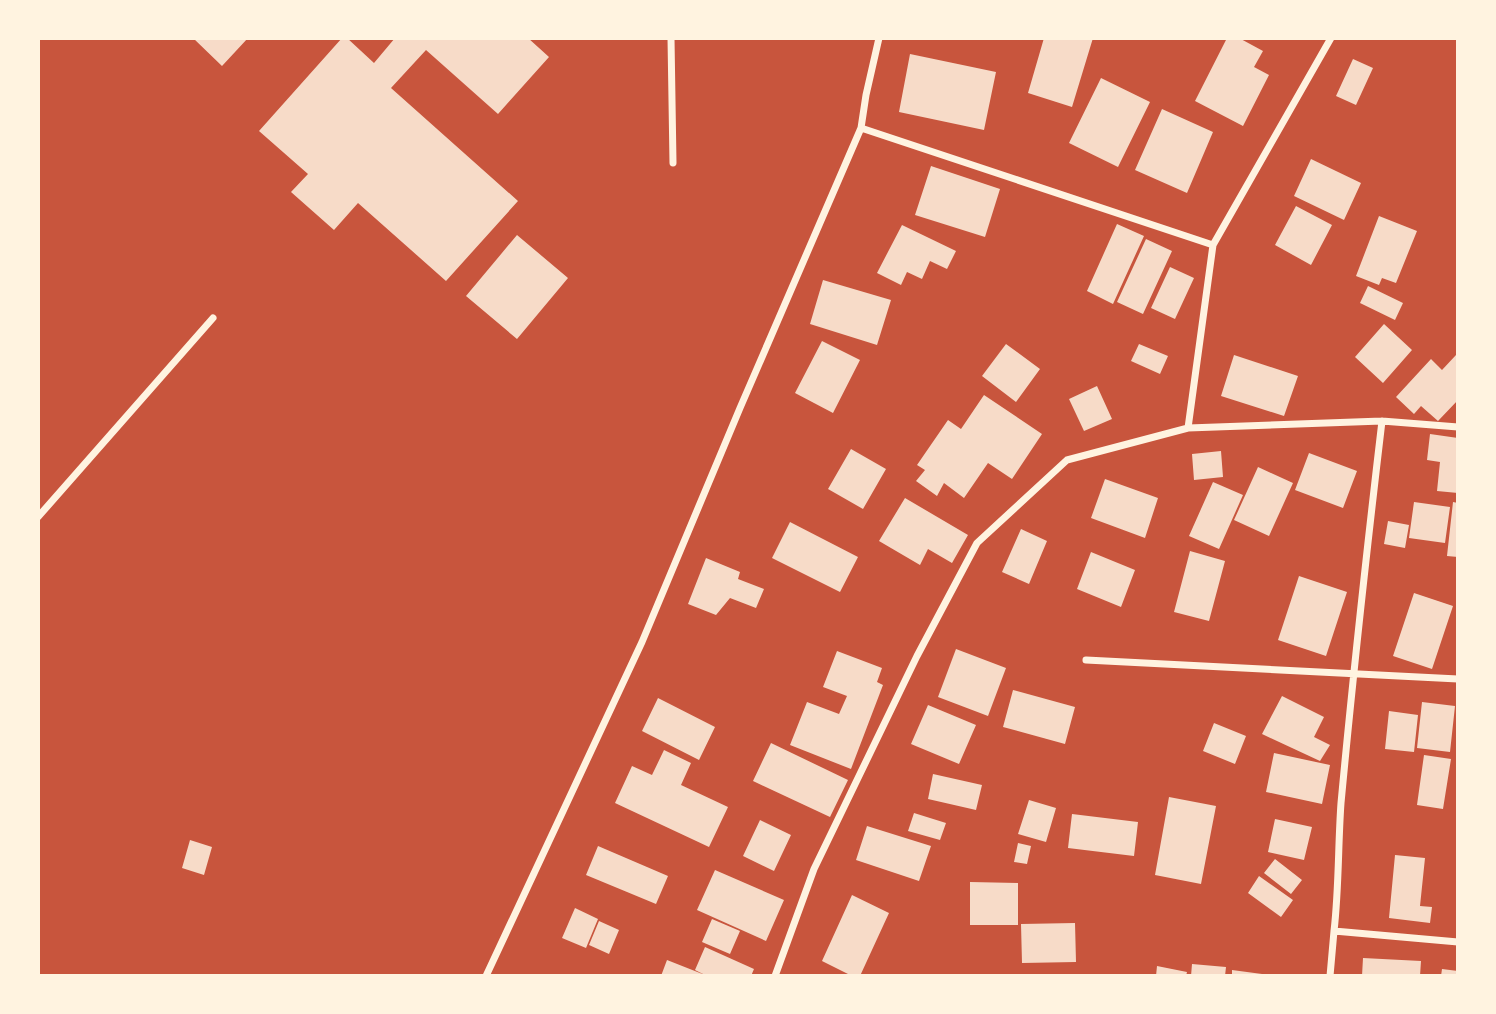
<svg xmlns="http://www.w3.org/2000/svg" width="1496" height="1014" font-family="Raleway,sans-serif">
<rect width="100%" height="100%" fill="#c8553d"/>
<path fill="#f7dbc8" d="M193 38H248L222 66Z
M342 38H347L374 63 395 38H528L549 57 498 114 426 50 391 88 518 201 446 281 358 203 334 230 291 192 308 174 259 131Z
M1044 38H1093L1072 107 1028 93Z
M1227 38H1239L1263 51 1254 67 1269 75 1243 126 1195 101Z
M910 54 996 72 984 130 899 112Z
M1353 59 1373 68 1356 105 1336 96Z
M1101 78 1150 102 1118 167 1069 143Z
M1162 109 1213 132 1187 193 1135 170Z
M1311 159 1361 183 1344 220 1294 196Z
M931 166 1000 189 985 237 915 215Z
M1296 206 1332 225 1311 265 1275 245Z
M1379 216 1417 231 1396 283 1382 278 1379 285 1356 276Z
M1117 224 1144 236 1113 304 1087 291Z
M902 225 956 251 947 269 930 261 922 279 907 272 901 285 877 273Z
M517 235 568 278 517 339 466 296Z
M1146 239 1172 251 1143 314 1117 302Z
M1170 267 1194 278 1175 319 1151 308Z
M823 280 891 300 877 345 810 324Z
M1368 286 1403 303 1395 320 1360 303Z
M1384 324 1412 350 1383 383 1355 357Z
M822 341 860 360 833 413 795 393Z
M1006 344 1040 369 1016 402 982 376Z
M1139 344 1168 356 1160 374 1131 361Z
M1234 355 1298 376 1284 416 1221 396Z
M1456 355 1458 356V400L1438 421 1421 406 1414 414 1396 397 1431 359 1442 370Z
M1097 386 1112 419 1084 431 1069 399Z
M984 395 1042 434 1012 479 988 463 964 498 944 483 937 496 916 481 925 470 917 465 948 420 961 429Z
M1430 434 1458 438V493L1437 491 1440 462 1427 460Z
M851 449 886 469 863 509 828 489Z
M1221 451 1223 477 1194 480 1192 454Z
M1309 453 1357 471 1343 508 1295 490Z
M1258 467 1293 483 1269 536 1234 520Z
M1105 479 1158 498 1145 538 1091 518Z
M1213 482 1243 495 1219 549 1189 536Z
M905 498 968 535 952 563 928 549 920 565 879 541Z
M1414 502 1450 507 1445 543 1409 538Z
M1453 502 1458 503V557L1447 556Z
M1388 521 1409 525 1405 548 1384 544Z
M790 522 858 557 840 592 772 558Z
M1021 529 1047 541 1029 584 1002 572Z
M1190 551 1225 561 1209 621 1174 612Z
M1091 552 1135 570 1121 607 1077 589Z
M706 558 740 572 738 579 764 589 756 608 730 598 716 615 688 604Z
M1299 576 1347 592 1326 656 1278 640Z
M1414 593 1453 606 1432 669 1393 656Z
M956 649 1006 668 988 716 938 697Z
M837 651 882 668 877 682 883 685 851 769 790 745 807 702 839 714 847 696 823 687Z
M1013 690 1075 707 1065 744 1003 727Z
M1282 696 1324 717 1314 737 1330 745 1320 761 1262 734Z
M658 698 715 727 699 760 642 731Z
M1422 702 1455 706 1450 752 1417 748Z
M928 705 976 725 959 764 911 744Z
M1389 711 1418 715 1414 752 1385 749Z
M1214 723 1246 736 1235 764 1203 751Z
M771 743 848 780 830 817 753 781Z
M664 750 691 763 681 785 728 807 709 847 615 803 632 766 652 775Z
M1274 753 1330 765 1322 804 1266 792Z
M1424 755 1451 759 1443 809 1417 805Z
M933 774 982 785 976 810 928 799Z
M1169 797 1216 806 1201 884 1155 875Z
M1029 800 1056 808 1046 842 1018 834Z
M914 813 946 823 940 840 908 831Z
M1072 814 1138 822 1134 856 1068 848Z
M1275 819 1312 827 1304 860 1268 852Z
M760 820 791 835 774 871 743 856Z
M867 826 931 846 919 881 856 860Z
M190 840 212 847 204 875 182 868Z
M1018 843 1031 846 1027 864 1014 862Z
M598 846 668 876 656 904 586 875Z
M1395 855 1425 858 1420 906 1432 907 1430 923 1389 918Z
M1275 859 1302 880 1291 894 1264 873Z
M715 870 784 900 766 941 697 910Z
M1259 876 1293 900 1281 917 1248 893Z
M970 882 1018 883V925H970Z
M852 895 889 913 860 976H852L822 961Z
M575 908 598 919 586 948 562 938Z
M712 919 740 931 730 954 702 942Z
M599 921 619 930 609 954 589 945Z
M1075 923 1076 962 1022 963 1021 924Z
M705 947 754 969 751 976H707L695 970Z
M1363 958 1421 961 1420 976H1362Z
M667 960 705 975V976H661Z
M1192 964 1226 967 1225 976H1191Z
M1157 966 1187 972 1186 976H1156Z
M1442 969 1458 971V976H1441Z
M1232 970 1262 974V976H1232Z"/>
<g fill="none" stroke-linecap="round" stroke-linejoin="round">
<path stroke="#fff3e0" stroke-width="7" d="M671 38 673 163
M861 128 1213 245
M1382 421C1367 548 1353 675 1341 803 1338 845 1339 888 1334 931L1458 942
M1188 428 1213 245 1331 38
M38 517 213 318
M1086 660 1458 679
M486 976 642 642 740 408 861 128 866 95 879 38
M775 976 814 869 917 656 977 543 1067 460 1188 428 1382 421 1458 427
M1330 976 1334 931"/>
</g>
<rect width="1496" height="1014" fill="none" stroke="#fff3e0" stroke-width="80"/>
</svg>
